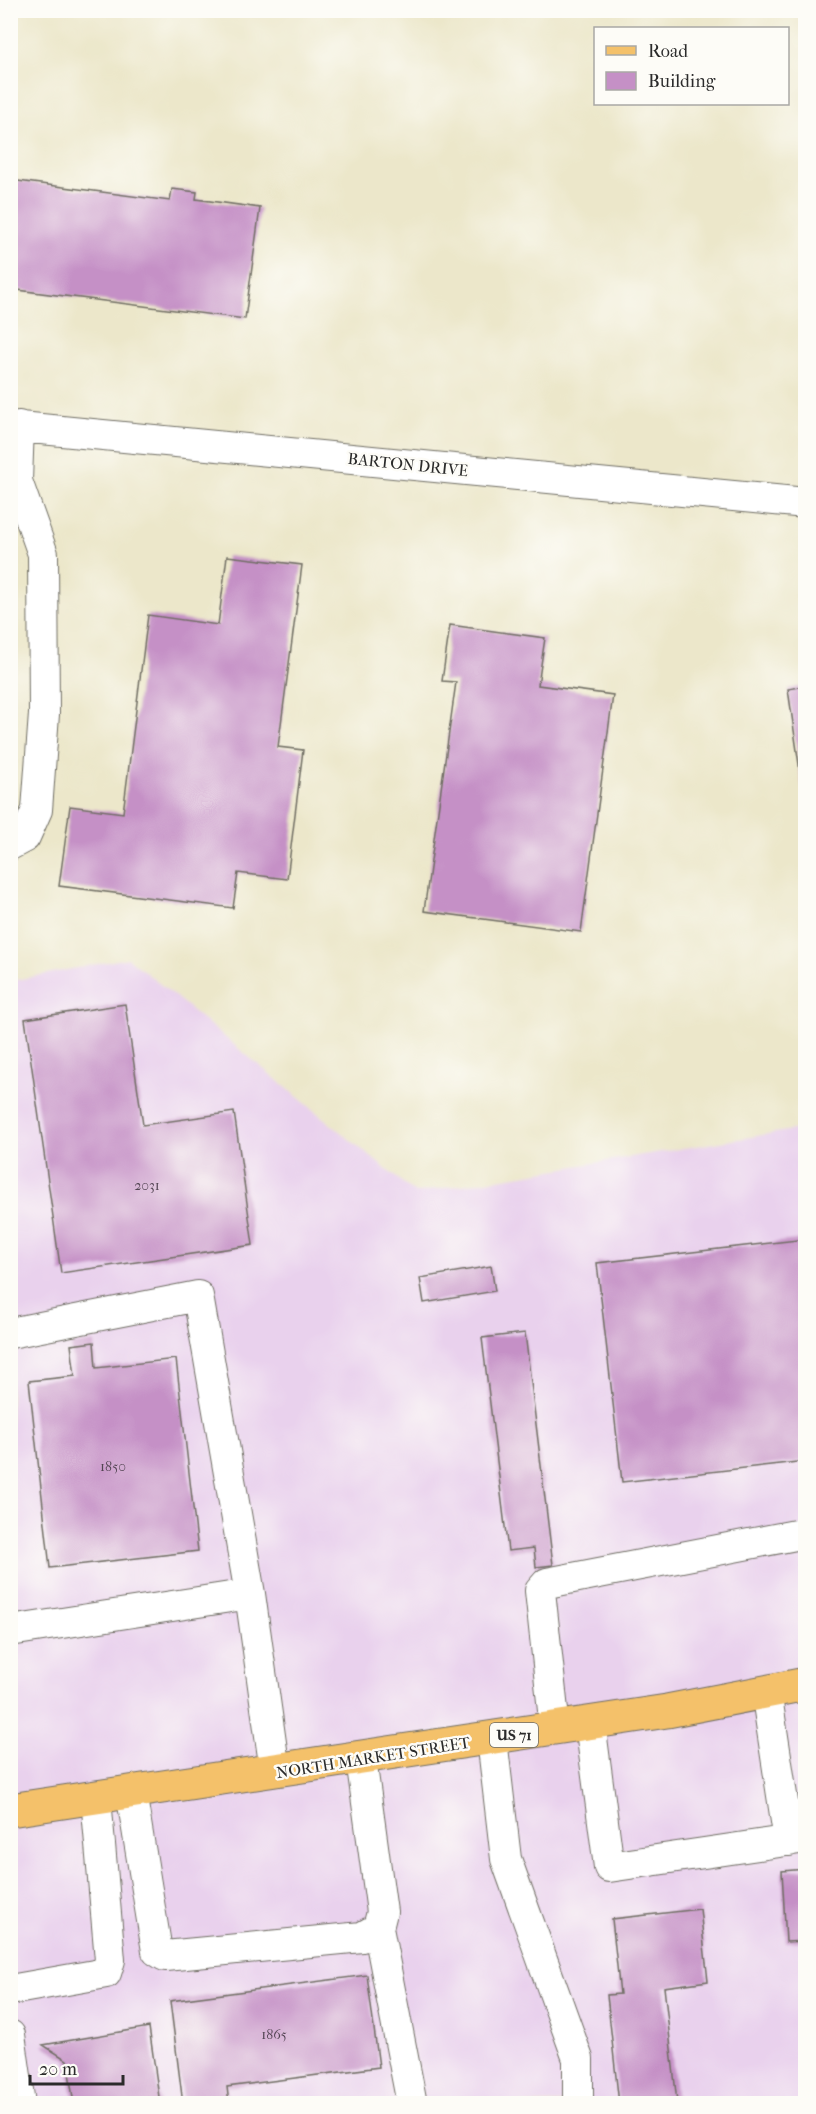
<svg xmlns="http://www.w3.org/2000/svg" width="816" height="2114" font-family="'IM FELL French Canon',serif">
<rect width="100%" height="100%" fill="#fdfcf7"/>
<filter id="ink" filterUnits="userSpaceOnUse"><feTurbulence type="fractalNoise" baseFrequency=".0167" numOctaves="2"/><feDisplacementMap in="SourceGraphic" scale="12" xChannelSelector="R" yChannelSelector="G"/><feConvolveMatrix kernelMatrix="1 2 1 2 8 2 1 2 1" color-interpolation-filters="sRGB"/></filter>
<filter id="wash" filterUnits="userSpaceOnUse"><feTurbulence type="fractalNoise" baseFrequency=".008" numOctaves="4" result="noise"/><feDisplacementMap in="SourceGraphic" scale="24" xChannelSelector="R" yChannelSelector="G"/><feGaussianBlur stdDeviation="1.35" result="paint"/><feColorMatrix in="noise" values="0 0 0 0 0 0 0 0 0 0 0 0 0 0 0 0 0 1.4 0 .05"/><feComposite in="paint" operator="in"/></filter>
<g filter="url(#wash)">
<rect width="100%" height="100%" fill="#ece7ca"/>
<path fill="#e9d1ed" d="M128 958 415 1193 805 1128V2103L11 2104V981Z"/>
<g id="blocks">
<path fill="#c590c6" d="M10 180 170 201 172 189 197 192 196 199 260 208 245 319 10 289Z
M227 556 302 565 278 747 303 750 287 879 238 873 233 908 59 886 70 806 123 813 148 615 218 625Z
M450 625 545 638 538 685 613 695 581 932 424 911 456 682 442 681Z
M806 686V799H804L788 689Z
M125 1004 143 1125 234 1112 253 1245 61 1273 25 1019Z
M806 1239V1461L622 1482 597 1263Z
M491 1266 495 1291 424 1303 420 1278Z
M525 1333 553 1565 536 1567 534 1548 508 1551 482 1338Z
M94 1342 96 1368 176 1359 198 1551 50 1568 29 1381 75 1376 71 1345Z
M806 1869V1941L786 1942 782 1871Z
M700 1909 708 1981 664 1987 677 2102 619 2104 607 1995 620 1994 612 1919Z
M367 1975 379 2067 227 2087 229 2104H183L170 2001Z
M149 2027 160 2104H74L67 2060 43 2045Z"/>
</g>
</g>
<g filter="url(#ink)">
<use href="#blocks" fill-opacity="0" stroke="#6f6d63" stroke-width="1.5"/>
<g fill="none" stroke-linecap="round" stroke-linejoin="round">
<g stroke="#6f6d63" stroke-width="32">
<path id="minor" d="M10 426 806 503
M10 845 25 837 37 810 44 714 43 554 17 481 19 426
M10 1333 198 1296 250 1594
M10 1631 250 1594 275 1771
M766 1691 789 1841
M590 1723 609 1867 806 1838
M555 1729 540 1591 547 1583 806 1533
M492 1739 506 1859 578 2059V2104
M131 1792 157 1951 165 1956 362 1937 378 1928 382 1912 361 1759
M378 1928 412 2104
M10 1990 106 1973 110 1960 96 1798
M10 2035 20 2104"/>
</g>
<g stroke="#6f6d63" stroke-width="35">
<path id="major" d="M10 1810 667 1711 806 1684"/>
</g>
<use href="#minor" stroke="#fff" stroke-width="30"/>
<use href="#major" stroke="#f4c16a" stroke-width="33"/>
</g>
</g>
<g text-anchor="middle" stroke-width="5" stroke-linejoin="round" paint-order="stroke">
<g font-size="14" fill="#524452">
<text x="147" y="1190">2031</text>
<text x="113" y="1471">1850</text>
<text x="274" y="2039">1865</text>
</g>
<rect fill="#fdfcf7" stroke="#6a6a68" stroke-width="1.5" x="490" y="1723" width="48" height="24" rx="4.5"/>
<g font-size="15" font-weight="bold" fill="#2b2b2b">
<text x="514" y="1740">US 71</text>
</g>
<g font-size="16" fill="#2b2b2b" stroke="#fdfcf7">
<text transform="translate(408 464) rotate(6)" y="6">BARTON DRIVE</text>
<text transform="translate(373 1757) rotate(-9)" y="6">NORTH MARKET STREET</text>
</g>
</g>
<rect width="816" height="2114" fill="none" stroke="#fdfcf7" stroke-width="36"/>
<rect x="594" y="27" width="195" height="78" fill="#fdfcf7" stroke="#a9a8a5" stroke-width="1.5"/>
<rect x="606" y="46" width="30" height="9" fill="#f4c16a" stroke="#a9a8a5" stroke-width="1.5"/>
<text x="648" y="57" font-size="18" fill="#2b2b2b">Road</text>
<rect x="606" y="72" width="30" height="18" fill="#c590c6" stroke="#a9a8a5" stroke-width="1.5"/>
<text x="648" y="87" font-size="18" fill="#2b2b2b">Building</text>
<path d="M30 2075v9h93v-9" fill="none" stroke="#2b2b2b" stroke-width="3"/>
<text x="39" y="2075" font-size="18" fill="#2b2b2b" stroke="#fdfcf7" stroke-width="4.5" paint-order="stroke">20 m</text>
</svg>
